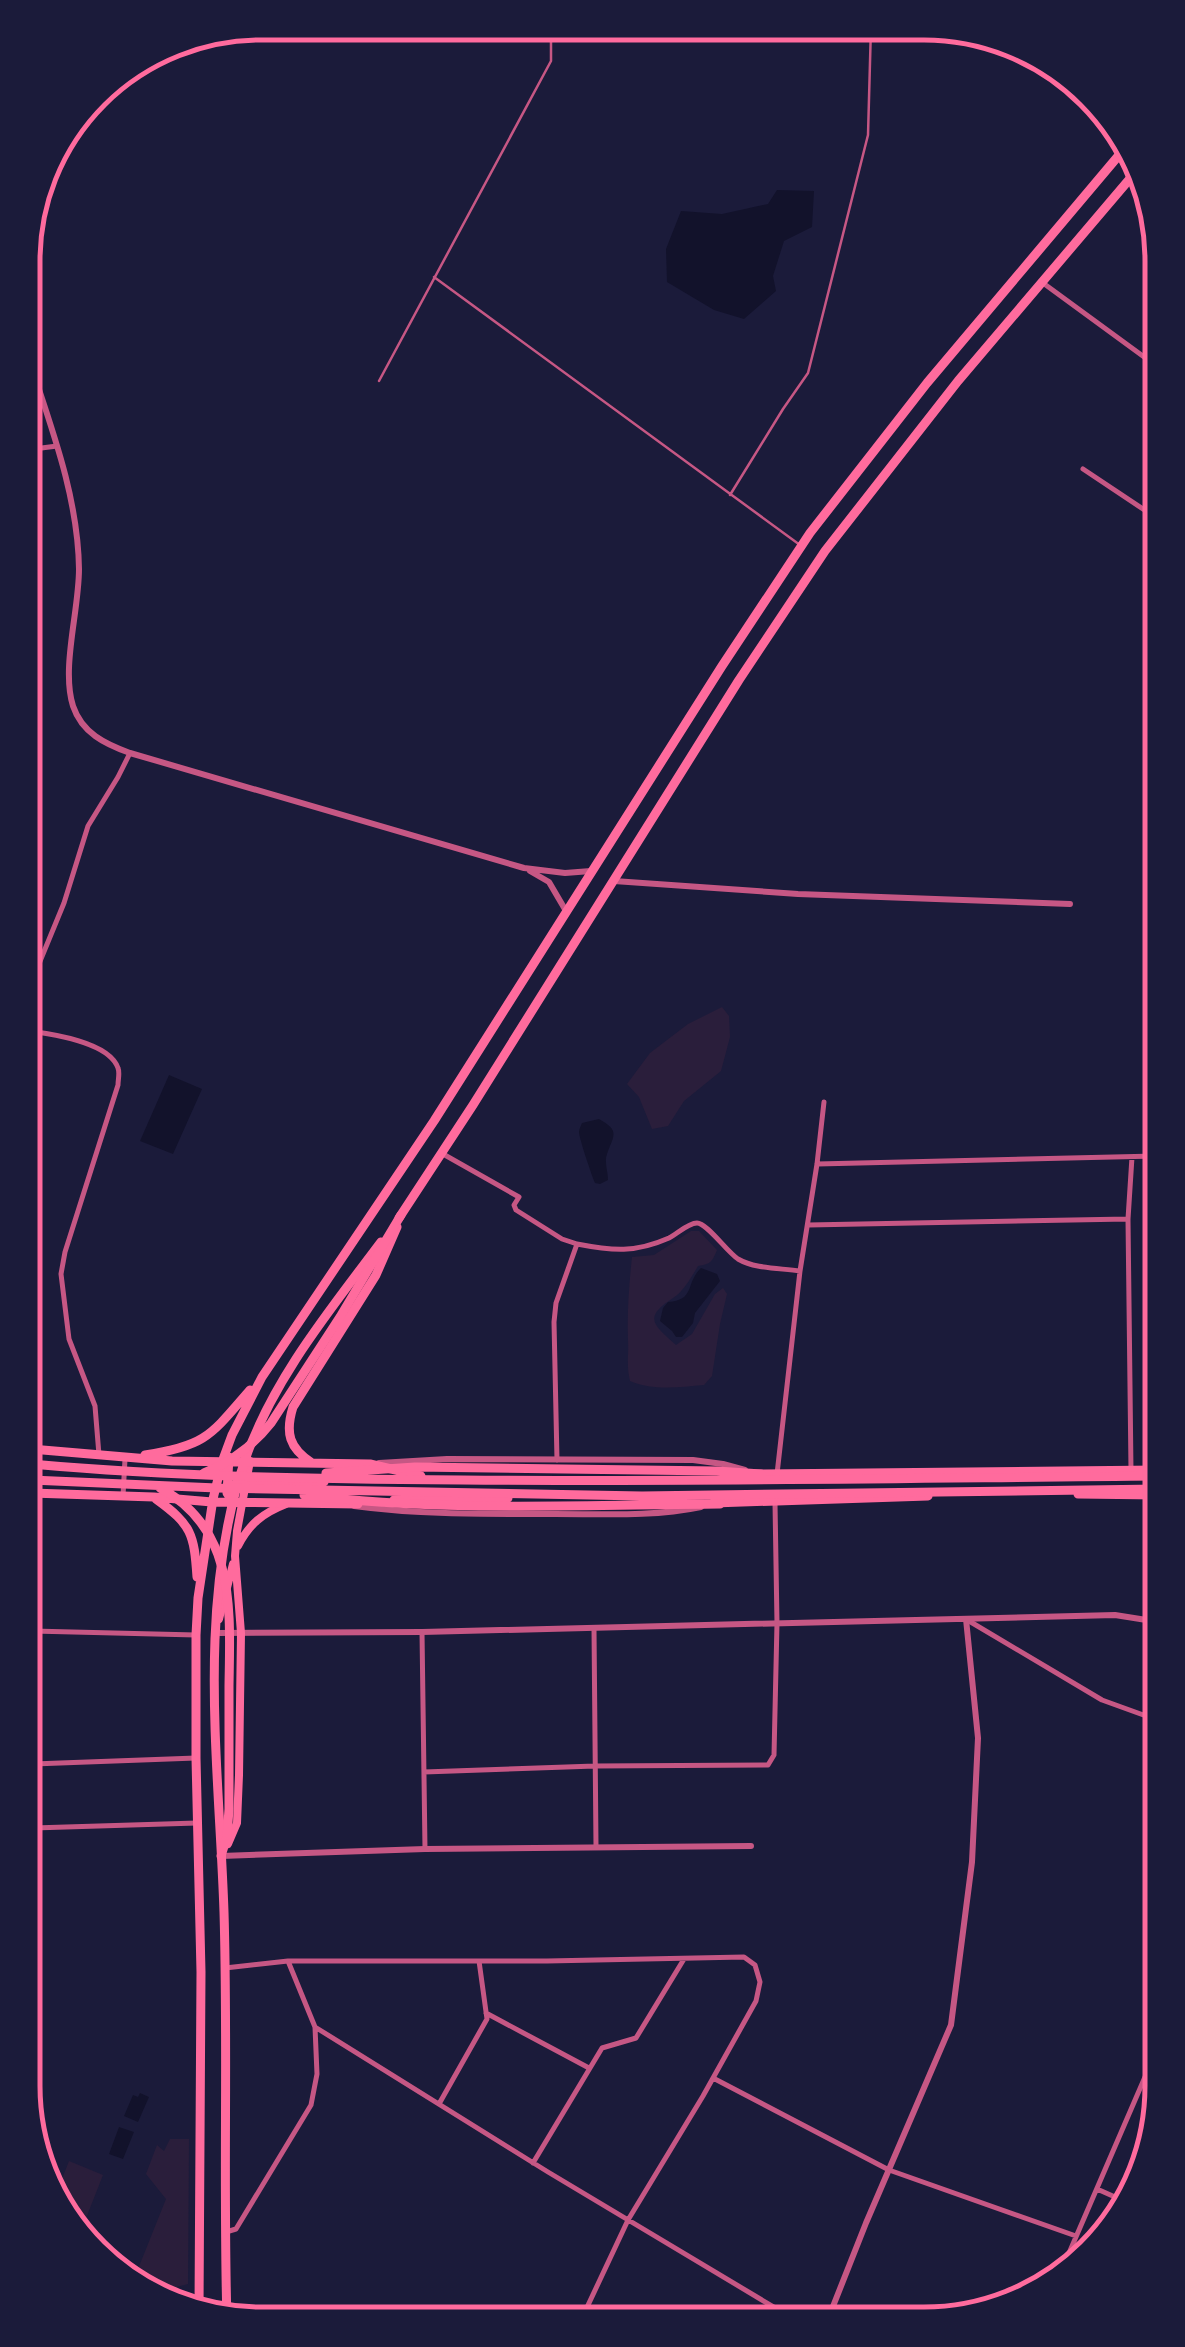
<svg xmlns="http://www.w3.org/2000/svg" width="1185" height="2347" font-family="Overpass,sans-serif">
<rect width="100%" height="100%" fill="#1b1b3a"/>
<path fill="#2a1e3b" d="M722 1007 729 1016 730 1037 721 1071 684 1101 668 1126 652 1129 639 1097 627 1084 650 1053 688 1024Z
M691 1231H699L717 1250C712 1262 711 1264 698 1266 692 1276 684 1291 673 1298 642 1318 654 1325 676 1345L692 1334 715 1294 723 1288 727 1294 720 1324 712 1376 704 1385C679 1387 654 1391 630 1381 626 1363 629 1357 628 1340 627 1312 629 1285 632 1257L654 1255Z
M170 2139H189L188 2284 161 2291 134 2279 166 2199 146 2174 157 2145 164 2151Z
M69 2161 103 2175 81 2231 56 2194Z"/>
<path fill="#12122b" d="M777 190 814 191 812 227 784 241 773 276 776 291 744 319 714 310 667 282 666 249 681 211 722 214 768 204Z
M169 1075 202 1089 173 1154 140 1141Z
M599 1119C621 1131 613 1136 607 1154 604 1162 608 1171 608 1180L600 1184 595 1183C592 1176 579 1138 579 1132 579 1129 581 1126 582 1123Z
M701 1268 717 1274 720 1281 695 1313 693 1323 682 1337H676L672 1331 660 1321 663 1308 668 1302C696 1300 685 1283 701 1268Z
M140 2093 149 2097 138 2122 124 2116 133 2095 138 2097Z
M119 2127 134 2132 123 2159 109 2154Z"/>
<g fill="none" stroke-linecap="round" stroke-linejoin="round">
<path stroke="#c65784" stroke-width="2.5" d="M434 277 800 545
M379 381 551 61V24
M730 495 783 409 808 373 868 135 871 26"/>
<path stroke="#c65784" stroke-width="5" d="M1043 283 1151 362
M26 450 57 446
M1083 469 1152 515
M29 988 64 903 88 826 118 777 130 753
M29 1031C52 1034 109 1042 118 1068 120 1073 118 1079 118 1085L65 1252 61 1274 69 1339 95 1406 99 1455
M443 1154 519 1197 514 1205 516 1210 562 1239 577 1244 556 1303 554 1322 557 1460
M817 1164 1156 1156
M1128 1219 1132 1157
M808 1225 1128 1219 1131 1470
M577 1244C613 1251 635 1253 669 1238 677 1234 688 1223 697 1223 707 1223 727 1252 738 1259 755 1269 780 1268 800 1271
M777 1474 800 1271 817 1164 824 1102
M123 1496 125 1459
M969 1621 1102 1700 1160 1721
M594 1629 596 1846
M32 1631 196 1635
M422 1632 425 1849
M33 1764 196 1758
M424 1772 595 1766 768 1765 774 1755 777 1623 775 1503
M33 1828 197 1823
M225 1968 288 1961H547L744 1957 755 1965 760 1982 756 2001 703 2096 628 2220 582 2318
M486 2013 589 2068
M315 2027 548 2172 787 2315
M713 2078 889 2170 1076 2236
M439 2104 487 2019 479 1961
M533 2163 602 2048 636 2038 684 1959
M1097 2189 1124 2201
M226 2232 236 2229 311 2105 317 2074 315 2027 288 1961
M1063 2267 1148 2070"/>
<path stroke="#c65784" stroke-width="6" d="M25 347C48 419 78 493 79 569 79 611 61 668 73 706 82 733 105 744 130 753L524 868 565 873 591 871
M530 871 549 882 566 911
M614 881 798 894 1070 904
M379 1463 447 1459 693 1460 723 1464 745 1470
M354 1506C421 1515 488 1514 555 1514 604 1514 653 1517 701 1507
M216 1633 422 1632 1115 1615 1159 1622
M221 1856 425 1849 751 1846
M830 2314 866 2223 951 2025 972 1862 978 1738 966 1619"/>
<path stroke="#ff6b9d" stroke-width="8" d="M238 1546C249 1524 263 1513 286 1504
M219 1619 233 1564
M228 1844 237 1823 239 1775 241 1633 235 1556 237 1531 250 1461"/>
<path stroke="#ff6b9d" stroke-width="9" d="M399 1218 473 1105 739 680 825 551 958 381 1139 168
M31 1449 172 1461 370 1464 421 1476
M145 1455C206 1446 211 1435 250 1390
M229 1457 227 1493 233 1502
M312 1463C289 1448 285 1433 293 1407L376 1275 397 1227
M754 1474 1158 1470
M235 1484 324 1482
M31 1493 154 1497 212 1502 358 1504
M1078 1494 1158 1495
M156 1499C192 1525 194 1534 197 1577
M394 1500 508 1498
M713 1503 928 1496
M199 2309 201 1972 196 1758V1635L198 1598 213 1499 222 1462 232 1435 262 1377 434 1121 722 666 810 533 927 383 1125 148
M227 2321C223 2185 228 2048 224 1912 219 1763 196 1605 245 1460 273 1379 330 1310 381 1242"/>
<path stroke="#ff6b9d" stroke-width="9" d="M31 1464C174 1477 318 1479 462 1480 694 1482 926 1478 1158 1476
M204 1473C231 1462 253 1446 271 1423L340 1317 401 1215
M326 1473 415 1467 717 1471 761 1474
M31 1480 217 1488 642 1496 1158 1489
M160 1488C237 1529 230 1612 229 1686 229 1727 229 1768 229 1809L227 1837 221 1856
M304 1495C442 1512 581 1505 720 1504"/>
</g>
<path d="M0 0H1185V2347H0ZM261 40H924A221 221 0 0 1 1145 261V2086A221 221 0 0 1 924 2307H261A221 221 0 0 1 40 2086V261A221 221 0 0 1 261 40Z" fill="#1b1b3a" fill-rule="evenodd"/>
<path fill="none" stroke="#ff6b9d" stroke-width="5" d="M261 40H924A221 221 0 0 1 1145 261V2086A221 221 0 0 1 924 2307H261A221 221 0 0 1 40 2086V261A221 221 0 0 1 261 40Z"/>
</svg>
